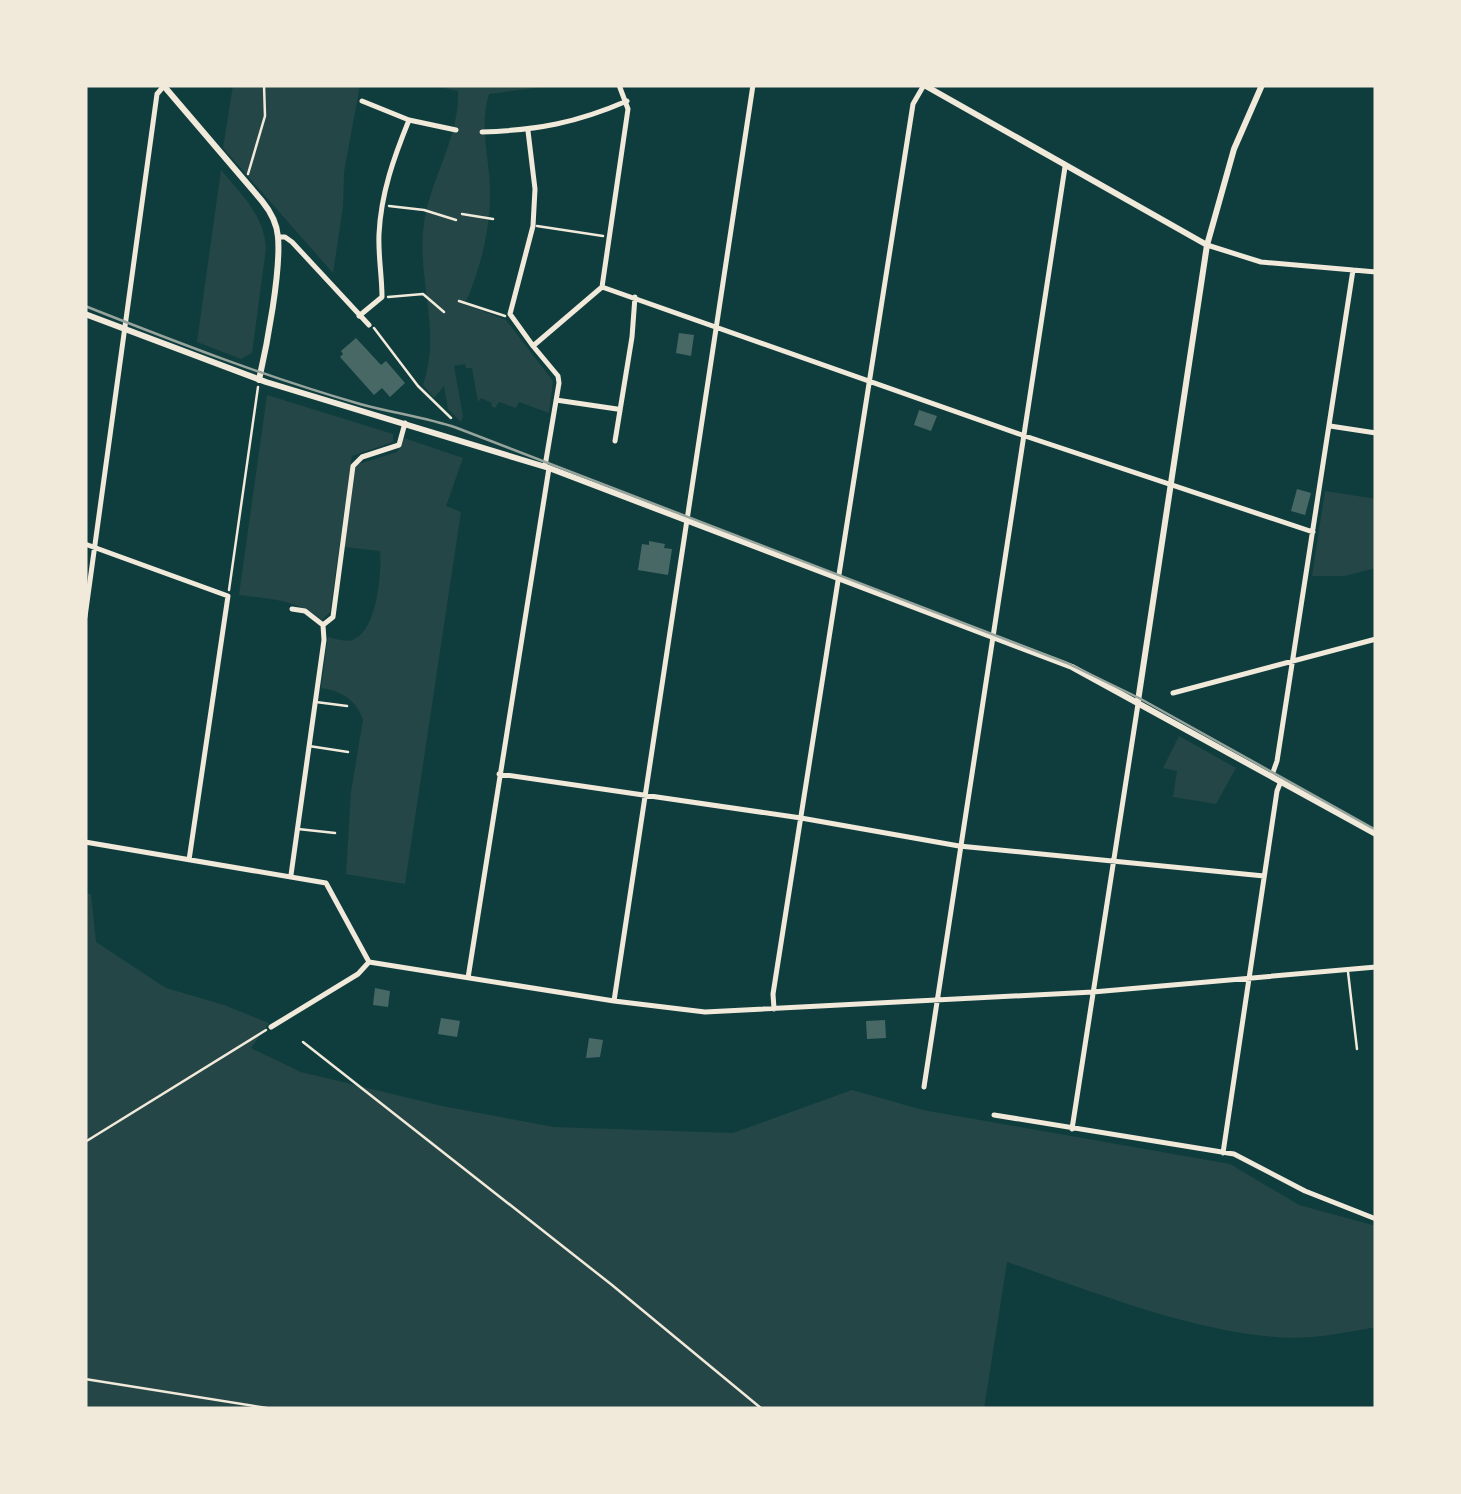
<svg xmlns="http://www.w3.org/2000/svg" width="1461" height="1494" font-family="Spectral,serif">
<rect width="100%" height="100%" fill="#0f3d3e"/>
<path fill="#244646" d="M233 85H360L344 172 343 206 333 273 223 148Z
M430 85H557L489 94C479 127 489 155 490 188 491 228 481 267 465 304L506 320 553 381 549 413 519 402 516 408 499 402 495 408 491 406 492 403 481 398 478 402 472 368H466L465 364 454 366 463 416 461 422 448 409 444 386 434 398 423 385C441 331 419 287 423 232 427 182 460 140 458 91Z
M221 170C241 194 264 215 266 248L252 353 241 359 197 342Z
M267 395 393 434V442L352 456 330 612 322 620C298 600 270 599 239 595Z
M404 438 463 458 446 506 461 512 405 884 346 874 351 792 363 720C356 699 341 691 321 688L328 637C336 639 345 642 352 640 377 633 382 572 380 551L344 547 356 465 397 452Z
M1325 491 1376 499V568L1345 576H1312Z
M1179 736 1236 768 1216 804 1173 797 1177 771 1163 768Z
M85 893 91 894 96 942 166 988 224 1005 269 1023 251 1048 301 1072 442 1106 554 1127 733 1133 852 1090 923 1110 1230 1164 1299 1205 1376 1226V1327C1343 1333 1310 1340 1276 1337 1186 1330 1092 1291 1007 1262L984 1409H85Z"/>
<path fill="#486865" d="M679 333 694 335 691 356 676 353Z
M356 338 381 365 386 361 405 383 390 397 382 388 374 395 340 357 343 354 341 351Z
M919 410 937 416 931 431 914 425Z
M1297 489 1311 493 1305 515 1291 511Z
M649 541 665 544 664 548 672 549 668 575 638 570 642 544 649 545Z
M375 988 390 991 388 1007 373 1005Z
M441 1018 460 1021 457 1037 438 1034Z
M885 1020 886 1038 867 1039 866 1021Z
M589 1038 603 1040 600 1057 586 1058Z"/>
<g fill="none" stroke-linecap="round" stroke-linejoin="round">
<path stroke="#f1e9da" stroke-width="2.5" d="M248 174 265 116 264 85
M389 206 424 210 456 220
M462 214 493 219
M537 226 603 236
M388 297 423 294 444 312
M459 301 505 316
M374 328 418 386 451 418
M229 590 258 387
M303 1042 612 1285 762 1409
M85 1142 266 1030
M85 1379 273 1409"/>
<path stroke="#f1e9da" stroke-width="2.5" d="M316 702 347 706
M309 746 348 752
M298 829 335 833
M1348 972 1357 1049"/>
<path stroke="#f1e9da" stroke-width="5" d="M362 101 409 120 456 130
M528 131 535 189 533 226 510 314 533 346
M482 132C538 130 576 123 627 101
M278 237H285L292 242 369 325
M1207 245 1261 262 1376 272
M602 287 1022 435 1313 532
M359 316 382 297C382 276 378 255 379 234 381 193 394 157 409 120
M556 400 617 409
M1330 426 1376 433
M615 441 632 337 635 297
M545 466 559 383 558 376 533 346 602 287 628 109 619 85
M85 544 228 596 189 860
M85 617 157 94 163 87
M323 625 333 617 353 466 362 457 399 445 405 423
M1173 693 1376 639
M499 774 801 818 959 846 1264 876
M1272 775 1277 761 1353 270
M85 842 326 883 369 962
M291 875 324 640 323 625 305 611 292 609
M468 978 549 468
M614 1001 753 85
M774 1009 773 994 913 104 924 85
M271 1027 358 974 369 962 614 1001 705 1012 1093 992 1376 967
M924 1087 1065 167
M994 1115 1234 1154 1305 1191 1376 1219
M1072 1129 1138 704
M1223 1153 1277 791 1281 781"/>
<path stroke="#f1e9da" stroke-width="6" d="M163 85 262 201C271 212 277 224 278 237 281 271 267 345 259 380
M924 85 1207 245
M85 314 266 382 549 468 1072 667 1376 834
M1138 701 1207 245 1234 149 1262 85"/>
<path stroke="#97a49c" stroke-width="2.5" d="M85 306C176 342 266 377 360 404 392 413 425 417 457 428L1067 663 1139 698 1376 830"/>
</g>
<rect width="1461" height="1494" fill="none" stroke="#f1e9da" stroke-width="175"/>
</svg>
